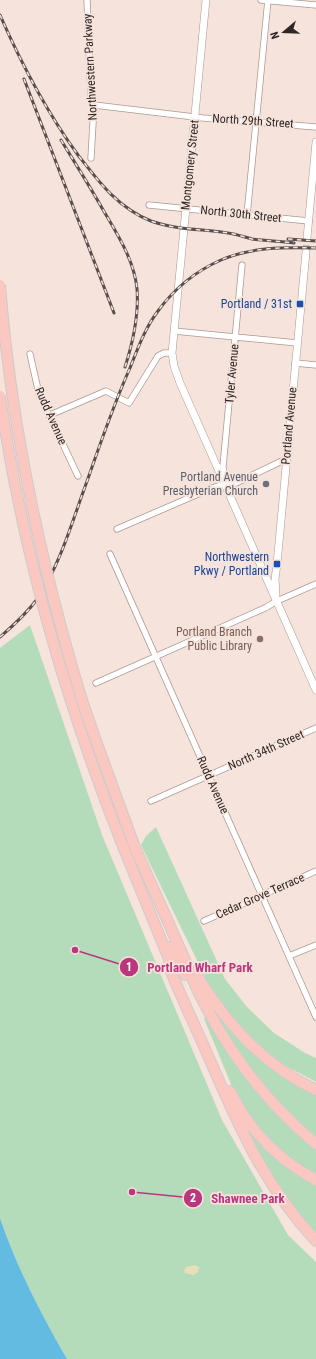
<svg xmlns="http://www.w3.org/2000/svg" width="316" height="1359" font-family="'Roboto Condensed',sans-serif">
<rect width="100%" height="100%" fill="#f6e3dc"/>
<path fill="#b4dcbb" d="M30 625 102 835 222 1120 288 1235 316 1262V1359H67C41 1314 17 1268 0 1218V648Z
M156 827 225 979 247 1007 274 1033 305 1053 316 1058V1082L269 1057 232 1022 206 979 141 845 146 836Z
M211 1007 240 1041 258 1058 316 1095V1138C273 1101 240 1056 211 1007Z
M207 1017 305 1140 316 1150V1176L296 1164 264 1136 235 1094 205 1021 204 1018Z
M242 1122C262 1149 286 1169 316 1186V1236L278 1187Z"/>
<path fill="#e8deb9" d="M195 1265 199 1267 198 1272 194 1275 185 1273 184 1270 186 1267Z"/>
<path fill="#63bbe2" d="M0 1218C17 1268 41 1314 67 1359H0Z"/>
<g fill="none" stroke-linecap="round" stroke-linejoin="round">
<path stroke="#cebdb7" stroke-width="7" stroke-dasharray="7 3.5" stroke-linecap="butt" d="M306 252 307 238"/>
<g stroke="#ab9992" stroke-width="7">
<path id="minor" d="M87 0 91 99 94 105 91 158
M261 0 316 5
M94 105 203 118 316 127
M149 205 309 221
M247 215 268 0
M174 331 297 343
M30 354 39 394 78 476
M295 363 316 365
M50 415 106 391 129 403 158 356 164 353H172
M224 480 223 466 242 265
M117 529 212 488 224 484 236 483 286 459
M110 554 316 1017
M96 683 265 608 277 601 316 584
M151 801 316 728
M204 921 316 871
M289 956 316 945"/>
</g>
<g stroke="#ab9992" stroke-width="8">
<path id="tertiary" d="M206 0 172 353 174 366 180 383 316 690
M307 238 316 142
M276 595 275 579 277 564 306 252"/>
</g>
<g stroke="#cdcbcb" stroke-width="12">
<path id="motorway" d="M134 845C149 880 165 914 180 949 188 965 193 983 202 999 230 1054 269 1105 316 1144
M124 849 169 959 171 972C183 1001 197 1030 209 1058 239 1127 264 1185 316 1241
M169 947 185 975
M196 974C226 1023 263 1065 316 1090
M230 1091C249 1130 278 1160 316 1180"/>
</g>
<use href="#minor" stroke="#fff" stroke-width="5.5"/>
<use href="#tertiary" stroke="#fff" stroke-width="7"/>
<use href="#motorway" stroke="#fac8c1" stroke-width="10"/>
<g stroke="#584e4b" stroke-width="3">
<path id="rail" d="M0 15C22 65 46 111 78 155 99 182 118 208 151 221 176 230 203 229 228 233 236 234 244 237 252 239 266 241 280 241 294 243
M24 79 114 313
M61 140C75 163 89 185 102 208 117 234 134 259 137 289 139 315 133 342 125 367
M288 239 316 241
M0 637C14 625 27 613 38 598 58 567 69 532 81 498 97 454 111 410 130 368 138 348 145 328 158 311 174 289 196 271 221 260 251 247 284 247 316 248"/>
</g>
<use href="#rail" stroke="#f6e3dc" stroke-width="1.5" stroke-dasharray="4.5" stroke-linecap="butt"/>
<g stroke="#cdcbcb" stroke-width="12" stroke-linecap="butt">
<path id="motorway-bridge" d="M0 285C9 401 31 516 61 627 68 653 75 678 83 703 99 751 117 798 134 845
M0 396C22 551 66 703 124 849"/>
</g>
<use href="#motorway-bridge" stroke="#fac8c1" stroke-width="10"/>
</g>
<g fill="#1a4fb4" stroke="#f6e3dc" stroke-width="1.5">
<rect x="296" y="300" width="8" height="8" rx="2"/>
<rect x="273" y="560" width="8" height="8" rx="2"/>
</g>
<circle fill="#6b7280" stroke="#f6e3dc" stroke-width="1.5" cx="266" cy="484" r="4"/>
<circle fill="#8d6e63" stroke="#f6e3dc" stroke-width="1.5" cx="260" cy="639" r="4"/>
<g text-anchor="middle" stroke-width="3.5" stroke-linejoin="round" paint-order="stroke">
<g font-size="12" fill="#2e2725" stroke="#f6e3dc">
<text transform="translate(90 67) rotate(-93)" y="4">Northwestern Parkway</text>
<text transform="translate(253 121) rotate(4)" y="4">North 29th Street</text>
<text transform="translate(190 165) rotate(-84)" y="4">Montgomery Street</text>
<text transform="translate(241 214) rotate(6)" y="4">North 30th Street</text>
<text transform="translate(232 374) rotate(-85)" y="4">Tyler Avenue</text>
<text transform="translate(51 416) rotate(66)" y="4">Rudd Avenue</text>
<text transform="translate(289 426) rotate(-85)" y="4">Portland Avenue</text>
<text transform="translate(266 750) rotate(-24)" y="4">North 34th Street</text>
<text transform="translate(213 785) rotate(66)" y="4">Rudd Avenue</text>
<text transform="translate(260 896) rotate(-24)" y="4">Cedar Grove Terrace</text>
</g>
<g font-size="12" fill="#164399" stroke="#f6e3dc" text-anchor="end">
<text x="292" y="308">Portland / 31st</text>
<text x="269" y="561">Northwestern<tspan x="269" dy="14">Pkwy / Portland</tspan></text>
</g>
<g font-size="12" fill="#5b616d" stroke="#f6e3dc" text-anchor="end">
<text x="258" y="481">Portland Avenue<tspan x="258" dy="14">Presbyterian Church</tspan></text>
</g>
<g font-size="12" fill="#785e54" stroke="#f6e3dc" text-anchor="end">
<text x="252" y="636">Portland Branch<tspan x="252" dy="14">Public Library</tspan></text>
</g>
</g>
<path fill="none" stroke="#ba377e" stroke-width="1.5" d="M75 950L129 967M132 1192L193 1198"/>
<g fill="#ba377e" stroke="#f6e3dc" stroke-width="1.5">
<circle cx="75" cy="950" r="4"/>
<circle cx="132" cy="1192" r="4"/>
<circle cx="129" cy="967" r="10"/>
<circle cx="193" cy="1198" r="10"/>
</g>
<g font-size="12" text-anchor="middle" font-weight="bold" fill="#fff">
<text x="129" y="971">1</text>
<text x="193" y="1202">2</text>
</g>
<g font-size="13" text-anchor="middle" font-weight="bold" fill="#ba377e" stroke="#f6e3dc" stroke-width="3.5" stroke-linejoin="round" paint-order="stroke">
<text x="200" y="972">Portland Wharf Park</text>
<text x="248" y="1203">Shawnee Park</text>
</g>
<g transform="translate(284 32) rotate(251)" stroke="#f6e3dc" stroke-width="3" paint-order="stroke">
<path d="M0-3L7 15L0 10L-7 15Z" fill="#2e2725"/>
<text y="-6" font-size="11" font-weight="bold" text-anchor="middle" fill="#2e2725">N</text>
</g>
</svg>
